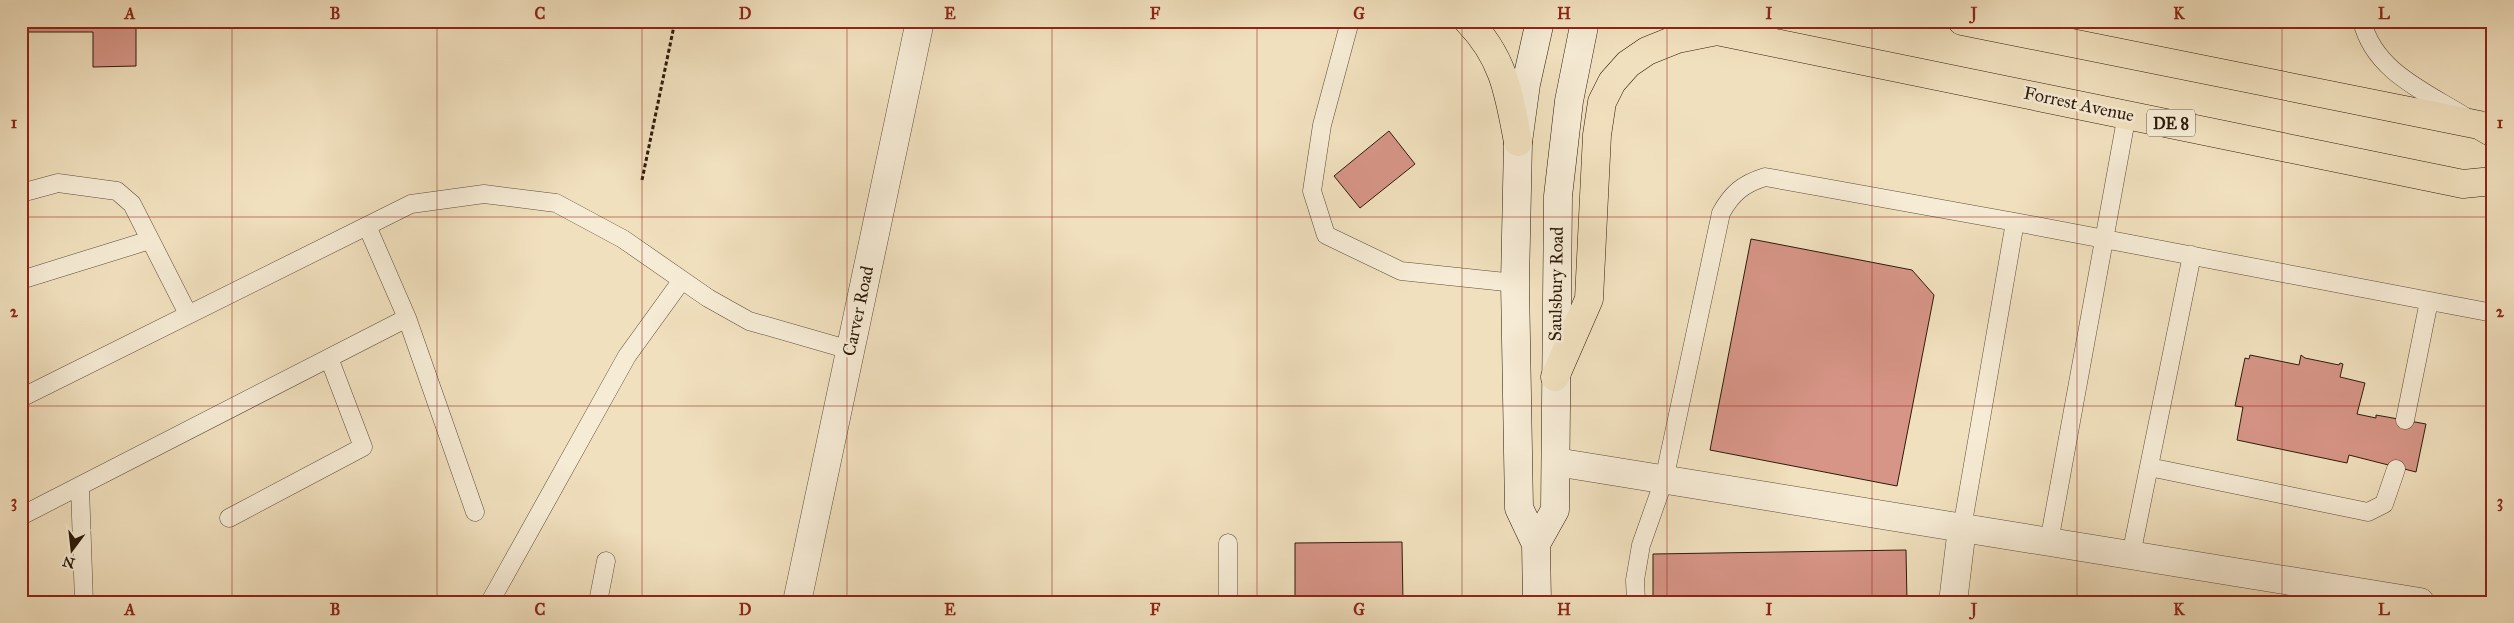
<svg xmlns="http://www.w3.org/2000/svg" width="2514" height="623" font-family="'IM FELL Great Primer',serif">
<rect width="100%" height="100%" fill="#f1e0be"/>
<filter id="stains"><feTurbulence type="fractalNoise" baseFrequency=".004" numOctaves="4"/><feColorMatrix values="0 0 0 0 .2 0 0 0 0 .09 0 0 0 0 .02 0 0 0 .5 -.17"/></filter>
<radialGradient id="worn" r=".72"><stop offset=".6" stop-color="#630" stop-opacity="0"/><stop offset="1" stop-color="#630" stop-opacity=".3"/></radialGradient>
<path fill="#d79587" stroke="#2d1b0b" d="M21 21H136V66L93 67V32H21Z
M1389 131 1415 164 1360 208 1334 176Z
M1751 239 1912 270 1934 295 1897 486 1710 450Z
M2250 355 2299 365 2301 355 2305 358 2339 365 2340 363 2343 364 2340 377 2365 383 2357 414 2376 418V415L2426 424 2416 472 2349 455 2347 463 2237 440 2243 407 2235 406 2245 358 2249 359Z
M1402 542 1403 602H1295V543Z
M1906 550 1907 602H1653V554Z"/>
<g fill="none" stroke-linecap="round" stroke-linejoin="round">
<g stroke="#5e4c38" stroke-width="19">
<path id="service" d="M1350 21 1322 125 1312 191 1326 235 1401 271 1515 283
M2362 21C2374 71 2424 91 2464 116
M21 193 58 183 117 191 132 204 188 314
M2015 222 2493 313
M367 226 407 318 475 512
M21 280 150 240
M21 398 411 204 484 194 556 203 623 239 708 298 749 321 850 350
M2405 420 2429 301
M2149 467 2368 512 2384 504 2396 469
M80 487 84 602
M21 516 407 318
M229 518 363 447 329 358
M2049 542 2127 114
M1228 543V602
M2131 555 2192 255
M490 602 627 356 682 280
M598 602 606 561
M1636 602 1635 580 1641 545 1664 480 1721 213C1732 193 1743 184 1765 177L2015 222 1962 528"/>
</g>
<g stroke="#5e4c38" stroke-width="29">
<path id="minor" d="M1556 462 2420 602
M797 602 920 21
M1953 602 1962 528"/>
</g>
<g stroke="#2d1b0b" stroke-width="29">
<path id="secondary" d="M1536 544 1555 510 1558 196 1569 101 1585 21
M1537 602 1536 544 1519 508 1515 283 1518 142 1526 84 1540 21"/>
</g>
<g stroke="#2d1b0b" stroke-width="29">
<path id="trunk" d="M1468 21C1504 58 1509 94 1518 142
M1696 21 1717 31 2463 184 2493 181
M1962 21 2479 125 2493 133
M1555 377 1589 299 1597 135 1602 102 1612 82 1628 64 1647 51 1677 39 1717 31"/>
</g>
<path stroke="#2d1b0b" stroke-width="3" stroke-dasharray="4 2.5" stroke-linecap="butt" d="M642 180 675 21"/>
<use href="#service" stroke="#f6ebd5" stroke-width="18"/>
<use href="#minor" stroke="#f6ebd5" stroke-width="28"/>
<use href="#secondary" stroke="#f6ebd5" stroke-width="28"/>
<use href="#trunk" stroke="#f1e0be" stroke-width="28"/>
</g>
<path fill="none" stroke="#8f2418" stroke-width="1" stroke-opacity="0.55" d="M232 21V602M437 21V602M642 21V602M847 21V602M1052 21V602M1257 21V602M1462 21V602M1667 21V602M1872 21V602M2077 21V602M2282 21V602M21 217H2493M21 406H2493"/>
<g text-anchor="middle" stroke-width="5" stroke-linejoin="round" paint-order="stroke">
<rect fill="#f6ebd5" stroke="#695948" stroke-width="1" x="2147" y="109.5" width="48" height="27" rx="4"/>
<g font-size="16" font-weight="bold" fill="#2d1b0b">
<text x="2171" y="129">DE 8</text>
</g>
<g font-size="18" fill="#2d1b0b" stroke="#f6ebd5">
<text transform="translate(2079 104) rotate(12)" y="6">Forrest Avenue</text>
<text transform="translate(1556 284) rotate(-89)" y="6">Saulsbury Road</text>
<text transform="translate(858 311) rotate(-78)" y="6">Carver Road</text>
</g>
</g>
<rect width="2514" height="623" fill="none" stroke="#f1e0be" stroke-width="55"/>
<g transform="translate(72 550) rotate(195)" stroke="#f6ebd5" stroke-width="4" paint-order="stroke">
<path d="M0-4L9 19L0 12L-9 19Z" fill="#2d1b0b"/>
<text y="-8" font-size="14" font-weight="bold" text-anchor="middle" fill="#2d1b0b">N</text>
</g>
<rect x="28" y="28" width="2458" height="568" fill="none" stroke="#8f2418" stroke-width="2"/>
<g font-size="16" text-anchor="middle" font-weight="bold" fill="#8f2418">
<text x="130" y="19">A</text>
<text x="335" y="19">B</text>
<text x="540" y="19">C</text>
<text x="745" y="19">D</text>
<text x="950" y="19">E</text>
<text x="1155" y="19">F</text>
<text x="1359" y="19">G</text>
<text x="1564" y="19">H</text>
<text x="1769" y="19">I</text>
<text x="1974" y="19">J</text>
<text x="2179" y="19">K</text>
<text x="2384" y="19">L</text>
<text x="14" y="128">1</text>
<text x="2500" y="128">1</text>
<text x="14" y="317">2</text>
<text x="2500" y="317">2</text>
<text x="14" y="507">3</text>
<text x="2500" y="507">3</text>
<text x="130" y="615">A</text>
<text x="335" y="615">B</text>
<text x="540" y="615">C</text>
<text x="745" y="615">D</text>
<text x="950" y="615">E</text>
<text x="1155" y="615">F</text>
<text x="1359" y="615">G</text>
<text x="1564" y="615">H</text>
<text x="1769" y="615">I</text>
<text x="1974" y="615">J</text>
<text x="2179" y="615">K</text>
<text x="2384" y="615">L</text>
</g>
<rect width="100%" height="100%" filter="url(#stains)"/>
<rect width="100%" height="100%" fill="url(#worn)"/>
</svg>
